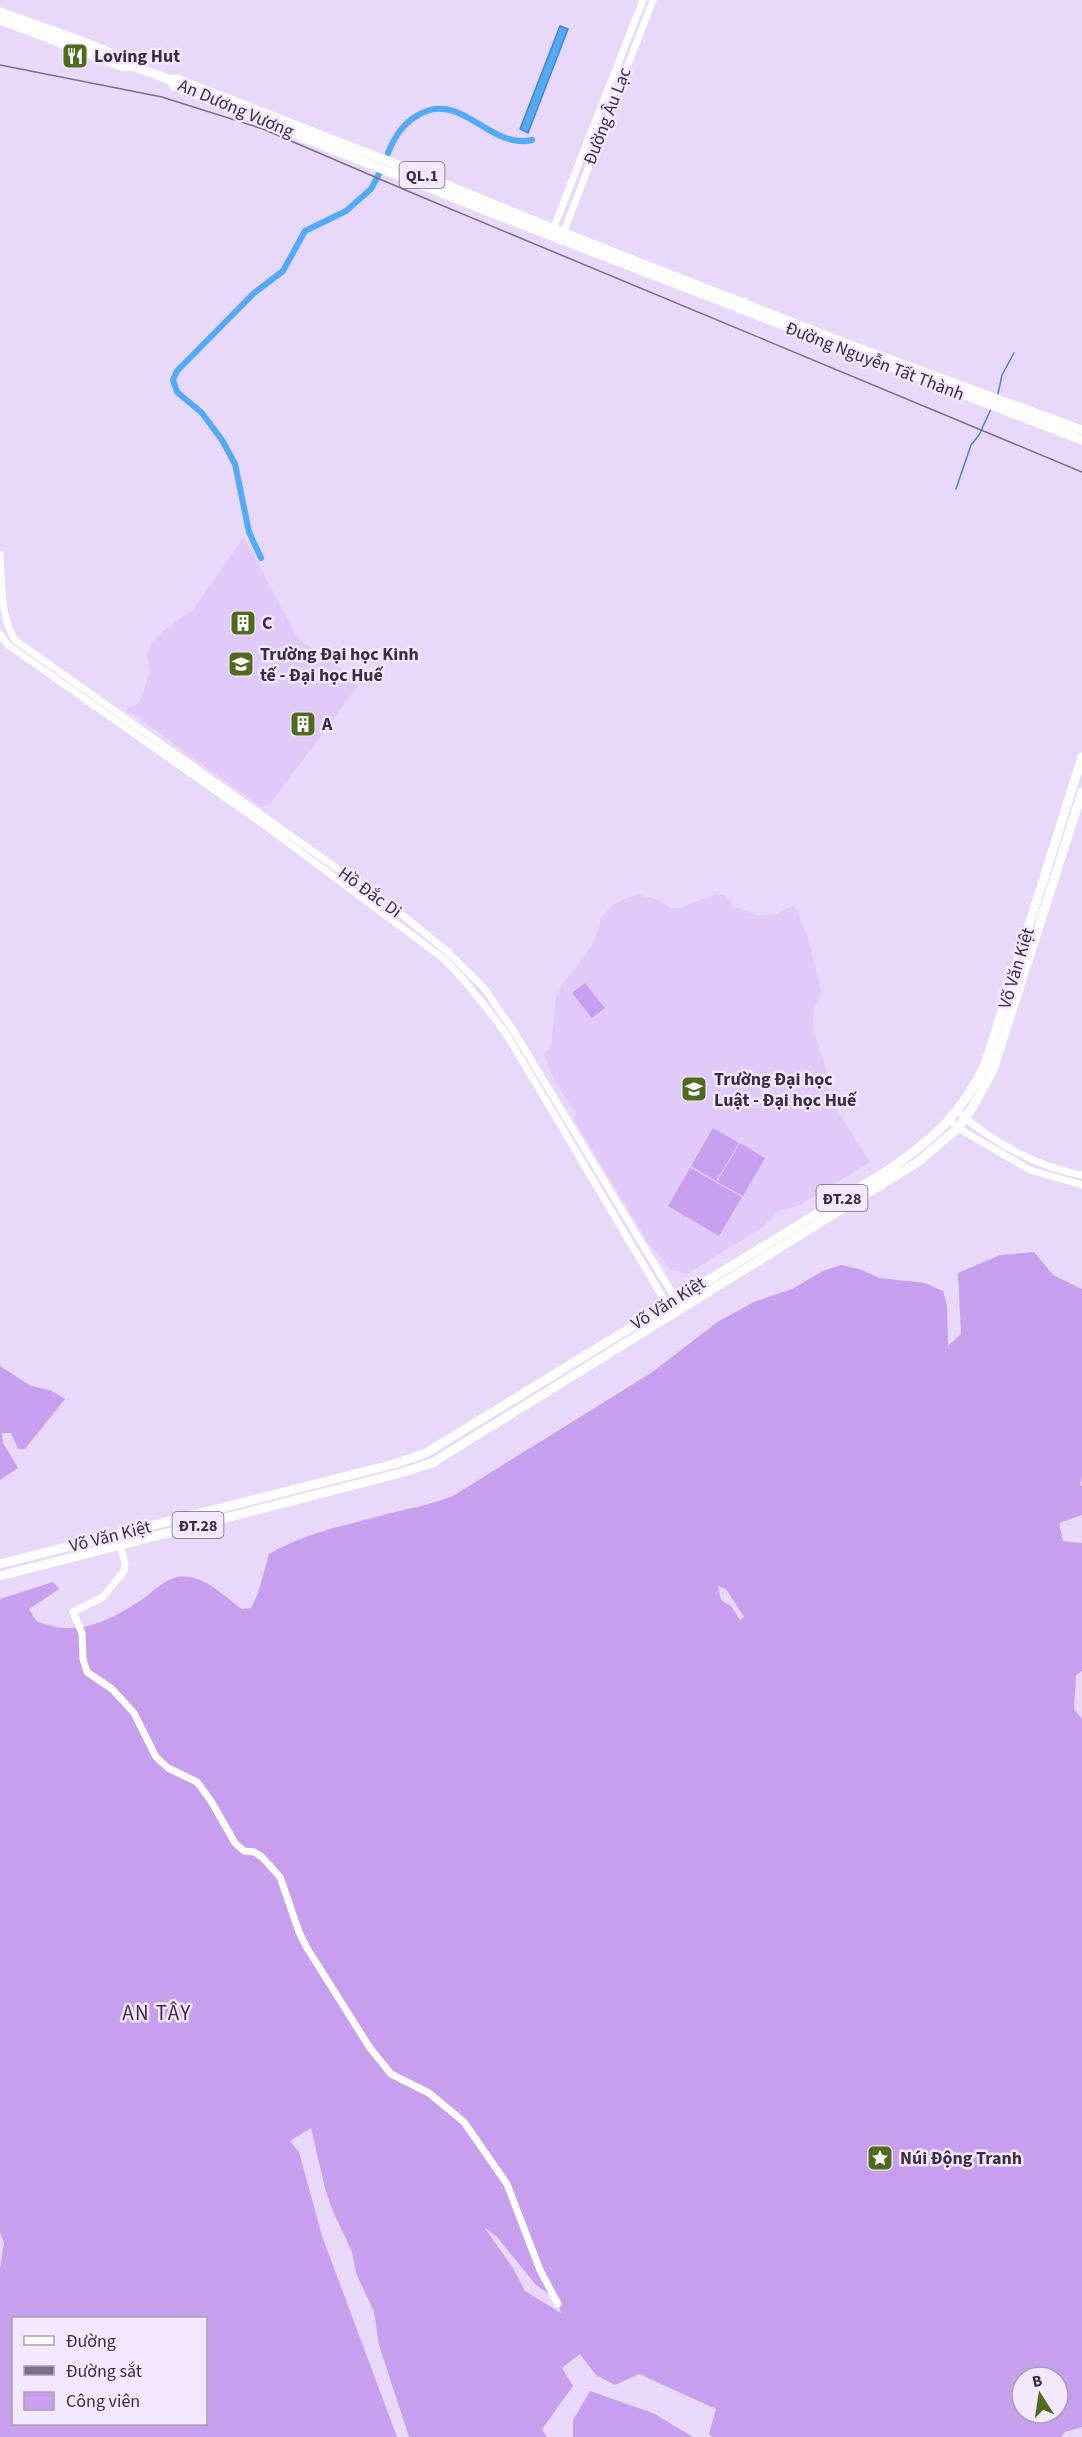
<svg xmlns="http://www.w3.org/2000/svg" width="1082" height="2437" font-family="'Source Sans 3',sans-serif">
<rect width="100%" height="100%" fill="#e8d8f9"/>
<path fill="#e1c9fa" d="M244 537 298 639 361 682 269 805 261 807 126 709 139 703 150 674 147 653 153 642 162 632 194 609Z
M716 894 726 896 733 906 756 915 776 914 792 906 797 910 809 941 822 993 814 1009 813 1028 826 1069 829 1097 870 1162 798 1206 780 1210 763 1227 687 1274 670 1269 647 1241 573 1118 577 1116 554 1080 544 1054 551 1047 556 996 565 981 594 943 601 919 612 905 626 898 640 895 659 900 670 908H680Z"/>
<path fill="#c89fef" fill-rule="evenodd" d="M585 983 605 1008 592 1018 572 993Z
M713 1128 739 1143 716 1181 691 1166Z
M740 1143 765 1158 743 1196 717 1182Z
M690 1168 742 1197 719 1236 668 1206Z
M1034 1252 1053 1275 1082 1289V1476L1080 1485 1082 1486V1515L1059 1523 1063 1541 1082 1543V1671L1076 1675 1074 1709 1082 1719V2427L1065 2432 1061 2437H712L709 2434 716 2409 639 2374 615 2385 596 2375 580 2354 562 2368 573 2386 542 2429 547 2437H409L379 2345 374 2312 356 2273 352 2252 332 2209 325 2188 311 2128 290 2141 299 2152 322 2236 397 2437H0V2269L4 2243 0 2232V1599L53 1582 59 1589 29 1609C31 1612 33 1617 36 1620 39 1623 45 1624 49 1625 79 1635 110 1620 135 1604 150 1596 160 1581 178 1577 203 1573 223 1596 242 1609L251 1608 258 1593 269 1554C305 1533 350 1524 391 1513 412 1508 433 1504 453 1496L651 1373 719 1321 754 1302 792 1289 823 1271 841 1265 859 1269 880 1278 925 1283 943 1291 947 1306 948 1346 961 1334 958 1273 1000 1255ZM718 1586 726 1589 744 1617 740 1620 731 1606 721 1600ZM484 2227 497 2237 536 2285 556 2299 561 2313 525 2291 513 2268ZM14 2318H206V2424H14ZM1022 2377H1058V2413H1022Z
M0 1366 31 1386 50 1390 65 1399 25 1449H18L11 1433H2L3 1443 18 1468 0 1480Z
M590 2391 653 2413 693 2437H573V2420Z"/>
<path fill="#53abf6" stroke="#4b86c1" stroke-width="1.5" d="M560 26 568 29 528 133 520 129Z"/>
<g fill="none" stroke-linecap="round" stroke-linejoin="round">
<path stroke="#4b86c1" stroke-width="1.5" d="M998 394 1002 375 1014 353
M956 489 971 445 979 435 991 409"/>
<path stroke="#53abf6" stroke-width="6" d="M388 153C395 136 403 123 420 114 462 91 490 150 532 140
M261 558 249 532 235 464 222 440 202 413 177 392 173 380 177 371 254 293 283 271 305 231 346 211 371 189 380 172"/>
<path stroke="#fff" stroke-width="7" d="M552 232 643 0
M562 236 653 0
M0 554C2 582 0 617 15 640L400 913 448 952 484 988 515 1033 678 1303
M0 634 8 645 267 827 444 959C468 983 488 1009 508 1037L672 1313
M962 1115C994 1143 1040 1168 1082 1175
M950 1120 958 1128 1030 1170 1082 1185
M120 1545 125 1563 124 1571 103 1597 73 1612 82 1633 83 1659 87 1672 112 1689 134 1713 156 1757 168 1768 197 1782 211 1801 235 1843 244 1851 254 1852 262 1857 280 1877 299 1932 307 1948 370 2048 391 2074 429 2093 464 2122 507 2184 540 2270 558 2304"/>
<path stroke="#fff" stroke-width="9" d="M0 12C23 21 121 52 132 66
M0 20 124 67 132 66 171 80 177 79 403 167 554 229 850 345 1082 430
M171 80 174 86 492 213 1082 440
M0 1564 394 1464 426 1453 893 1167C936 1136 961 1114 985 1065L1082 757
M0 1576 397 1474 432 1463 918 1162 958 1128 972 1108 993 1070 1082 792"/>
<path stroke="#fff" stroke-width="9" d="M740 309 744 302
M809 336 812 330"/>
<path stroke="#7a6d87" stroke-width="1.5" d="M0 65 162 97 263 129 417 195 1082 472"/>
</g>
<defs>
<g id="restaurant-square" transform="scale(1.35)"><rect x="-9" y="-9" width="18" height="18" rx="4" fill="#4f6b1e" stroke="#f3e8fe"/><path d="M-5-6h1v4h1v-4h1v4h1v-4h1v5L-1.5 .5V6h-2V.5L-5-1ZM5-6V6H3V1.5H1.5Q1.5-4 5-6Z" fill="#fff"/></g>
<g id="building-square" transform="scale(1.35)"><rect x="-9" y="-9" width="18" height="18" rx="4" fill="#4f6b1e" stroke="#f3e8fe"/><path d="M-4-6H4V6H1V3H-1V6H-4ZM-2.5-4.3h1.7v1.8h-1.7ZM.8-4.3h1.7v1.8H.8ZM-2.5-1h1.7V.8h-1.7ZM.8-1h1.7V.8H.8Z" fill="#fff"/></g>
<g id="university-square" transform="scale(1.35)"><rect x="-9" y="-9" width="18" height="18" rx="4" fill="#4f6b1e" stroke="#f3e8fe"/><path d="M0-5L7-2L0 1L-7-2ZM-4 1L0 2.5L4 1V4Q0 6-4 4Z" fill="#fff"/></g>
<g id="sight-square" transform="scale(1.35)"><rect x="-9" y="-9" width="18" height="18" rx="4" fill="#4f6b1e" stroke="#f3e8fe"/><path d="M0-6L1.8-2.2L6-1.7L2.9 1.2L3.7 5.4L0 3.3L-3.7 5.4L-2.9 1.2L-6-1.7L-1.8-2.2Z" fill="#fff"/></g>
</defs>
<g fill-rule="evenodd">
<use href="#restaurant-square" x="75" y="56"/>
<use href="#building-square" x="243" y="623"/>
<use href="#university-square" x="241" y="664"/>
<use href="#building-square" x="303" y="724"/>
<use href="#university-square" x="694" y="1089"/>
<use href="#sight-square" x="880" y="2158"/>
</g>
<g text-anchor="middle" stroke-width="5" stroke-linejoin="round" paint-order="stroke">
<g fill="#f3e8fe" stroke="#71667c" stroke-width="1.5">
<rect x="399.5" y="162" width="45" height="26" rx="4.5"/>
<rect x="816.5" y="1185" width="51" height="26" rx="4.5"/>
<rect x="172.5" y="1512" width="51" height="26" rx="4.5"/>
</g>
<g font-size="16" font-weight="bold" fill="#392e44">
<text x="422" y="181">QL.1</text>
<text x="842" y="1204">ĐT.28</text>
<text x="198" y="1531">ĐT.28</text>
</g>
<g font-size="18" font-weight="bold" fill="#392e44" stroke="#f3e8fe" text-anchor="start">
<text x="94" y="62">Loving Hut</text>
<text x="262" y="629">C</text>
<text x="260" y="660">Trường Đại học Kinh<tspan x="260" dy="21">tế - Đại học Huế</tspan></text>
<text x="322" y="730">A</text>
<text x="714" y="1085">Trường Đại học<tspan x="714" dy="21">Luật - Đại học Huế</tspan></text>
<text x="900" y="2164">Núi Động Tranh</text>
</g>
<g font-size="18" fill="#392e44" stroke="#f3e8fe">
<text transform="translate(236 108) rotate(23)" y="6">An Dương Vương</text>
<text transform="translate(607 116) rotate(-69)" y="6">Đường Âu Lạc</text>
<text transform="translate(875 361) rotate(21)" y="6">Đường Nguyễn Tất Thành</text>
<text transform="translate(370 892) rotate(36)" y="6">Hồ Đắc Di</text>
<text transform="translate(1016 968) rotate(-73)" y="6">Võ Văn Kiệt</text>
<text transform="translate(668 1303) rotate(-32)" y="6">Võ Văn Kiệt</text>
<text transform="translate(110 1536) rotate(-14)" y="6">Võ Văn Kiệt</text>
</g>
<g font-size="21" letter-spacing="1.5" fill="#3e2752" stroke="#f3e8fe">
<text x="157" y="2020">AN TÂY</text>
</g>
</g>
<rect x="12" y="2317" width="195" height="108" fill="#f3e8fe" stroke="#a99eb4" stroke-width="1.5"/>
<rect x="24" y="2336" width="30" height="9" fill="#ffffff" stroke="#a99eb4" stroke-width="1.5"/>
<text x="66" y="2347" font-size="18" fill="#392e44">Đường</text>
<rect x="24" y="2366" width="30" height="9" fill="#7a6d87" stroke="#a99eb4" stroke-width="1.5"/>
<text x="66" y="2377" font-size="18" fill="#392e44">Đường sắt</text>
<rect x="24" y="2392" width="30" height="18" fill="#c89fef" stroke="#a99eb4" stroke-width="1.5"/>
<text x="66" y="2407" font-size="18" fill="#392e44">Công viên</text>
<g transform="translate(1040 2395) rotate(348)"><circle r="28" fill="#f3e8fe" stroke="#a99eb4" stroke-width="1.5"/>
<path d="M0-4.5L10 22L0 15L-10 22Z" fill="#4f6b1e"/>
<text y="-9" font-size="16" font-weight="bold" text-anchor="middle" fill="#392e44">B</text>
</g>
</svg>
